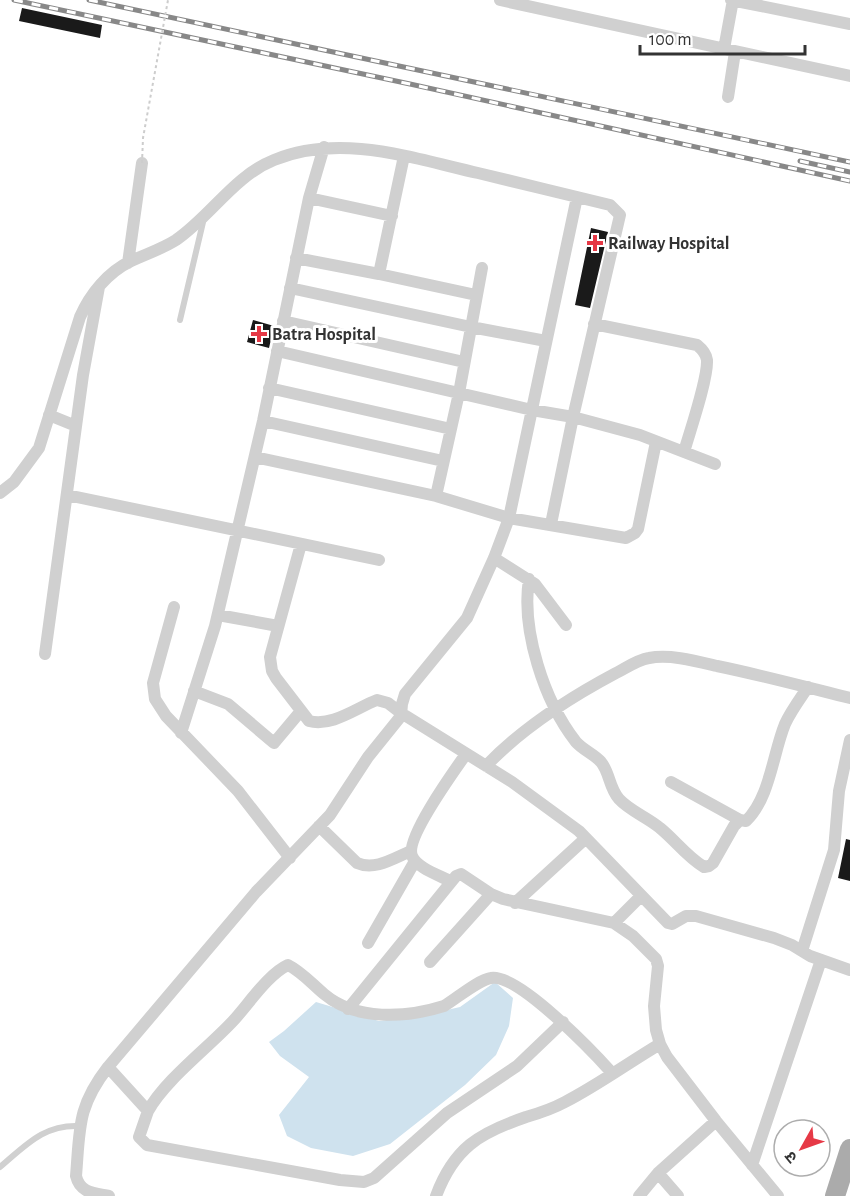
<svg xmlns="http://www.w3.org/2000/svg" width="850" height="1196" font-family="'Alegreya Sans','Noto Sans Devanagari',sans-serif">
<rect width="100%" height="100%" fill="#fff"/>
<path fill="#cfe2ee" d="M495 982 513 998 509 1026 496 1055 465 1085 390 1144 353 1156 311 1148 287 1136 279 1115 309 1077 280 1056 269 1042 284 1031 316 1002 379 1021 425 1015 460 1007Z"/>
<path fill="#1a1a1a" d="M22 8 102 25 100 38 19 21Z
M591 228 608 232 590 308 575 305Z
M253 320 274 326 269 348 247 342Z
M846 839 850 840V881L838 878Z"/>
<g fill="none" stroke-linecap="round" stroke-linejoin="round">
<path stroke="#d0d0d0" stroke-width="6" d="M180 320 204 218
M0 1167C26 1145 44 1124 80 1126"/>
<path stroke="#d0d0d0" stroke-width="12" d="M500 0 850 76
M731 0 850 24
M724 49 733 0
M728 97 735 52
M404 156 379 274 476 295
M309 198 392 216
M296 258 379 274
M128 263 142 163
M290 288 471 327 546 341
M283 321 464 362
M594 324 697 345C702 349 706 353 707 360 708 379 690 431 684 452
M277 351 532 410 573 417 640 435 715 464
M269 388 451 429
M49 415 76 426
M263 421 443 461
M255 457 436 496 509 518 626 538 635 533 638 529 656 442
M0 493 14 482 39 448 80 317C90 294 108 272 131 261 146 254 162 249 176 240 211 216 234 176 274 160 340 133 412 158 478 173 522 184 566 194 610 205L620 215 573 417 551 524
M67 495 379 560
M436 496 459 393 482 268
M301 544 270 657 272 671 276 678 309 721C332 727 356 708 377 700L388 703 401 713
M494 558 535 584 566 625
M529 579C521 630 544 701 576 742 583 750 594 754 601 762 610 773 609 788 619 799 630 811 647 817 660 828 675 840 687 857 704 867L709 866 713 863 734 826 740 820 746 821C770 798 773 753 785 724 791 711 800 699 808 687
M174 607 153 683 155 699 166 716 238 791 290 858
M218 615 278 626
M45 654 83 375 99 287
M194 691 228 704 274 743 300 712
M401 716 402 704 405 694 467 618 494 558 509 518 577 197
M181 733 215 626 263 421 309 198 324 147
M486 766C523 727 569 698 616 673 626 668 637 660 649 658 670 654 696 661 717 666 761 675 806 687 850 698
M671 782 740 820
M319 826 357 863C375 871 394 858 411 851
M450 881C439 875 417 868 412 856 405 839 454 771 466 754
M515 903 586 838
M614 923 633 936 656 959 658 966 654 1006 656 1030 660 1044 667 1057 716 1121 778 1196
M368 943 415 861
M802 951 834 850 839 791 850 740
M430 962 491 894
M348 1009 456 876 461 874 491 894 503 899 614 923 641 896
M108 1067 148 1111 139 1137 147 1145 340 1180 364 1182 374 1178 447 1113 517 1066 563 1022
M148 1111C165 1080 208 1048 233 1021 248 1005 268 974 288 965 302 972 312 984 324 994 356 1021 406 1018 444 1006 456 999 478 980 491 978 518 973 594 1053 612 1073
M752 1165 821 960
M658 1173 678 1196
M109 1196C94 1193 80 1193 76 1176 80 1128 77 1107 108 1067L256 892 330 815 368 757 401 716H406L512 782 579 831 668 923 672 924 686 916H696L774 938 792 945 810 956 850 970
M436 1196C454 1148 479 1133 526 1117 540 1113 552 1109 565 1102 598 1085 628 1063 660 1044
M639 1196 658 1173 716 1121"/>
<path stroke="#ababab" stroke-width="20" d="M835 1196 850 1149"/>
<g stroke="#888" stroke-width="5">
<path id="rail" d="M14 0 410 84 850 181
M89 0 850 162
M800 161 850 172"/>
</g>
<use href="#rail" stroke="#fff" stroke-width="3" stroke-dasharray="9" stroke-linecap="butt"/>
<path stroke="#cdcdcd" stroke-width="2" stroke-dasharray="3 3" stroke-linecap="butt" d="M142 163 143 138 168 0"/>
</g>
<g fill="#e63946" stroke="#fff" stroke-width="2">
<path d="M592 234h6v6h6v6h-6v6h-6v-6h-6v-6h6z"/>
<path d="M256 325h6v6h6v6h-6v6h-6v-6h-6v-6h6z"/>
</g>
<g text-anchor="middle" stroke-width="6" stroke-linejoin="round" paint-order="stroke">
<g font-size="18" font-weight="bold" fill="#333" stroke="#fff" text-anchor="start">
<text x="608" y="249">Railway Hospital</text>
<text x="272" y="340">Batra Hospital</text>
</g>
</g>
<g transform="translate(802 1148) rotate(230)"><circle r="28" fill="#ffffff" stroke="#adadad" stroke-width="1.5"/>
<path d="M0-4.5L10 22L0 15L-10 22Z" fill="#e63946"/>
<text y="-9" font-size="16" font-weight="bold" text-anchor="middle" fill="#333333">उ</text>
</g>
<path d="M640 45v9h165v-9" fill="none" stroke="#333333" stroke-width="3"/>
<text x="649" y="45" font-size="18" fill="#333333" stroke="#ffffff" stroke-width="4.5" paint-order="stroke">100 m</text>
</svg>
